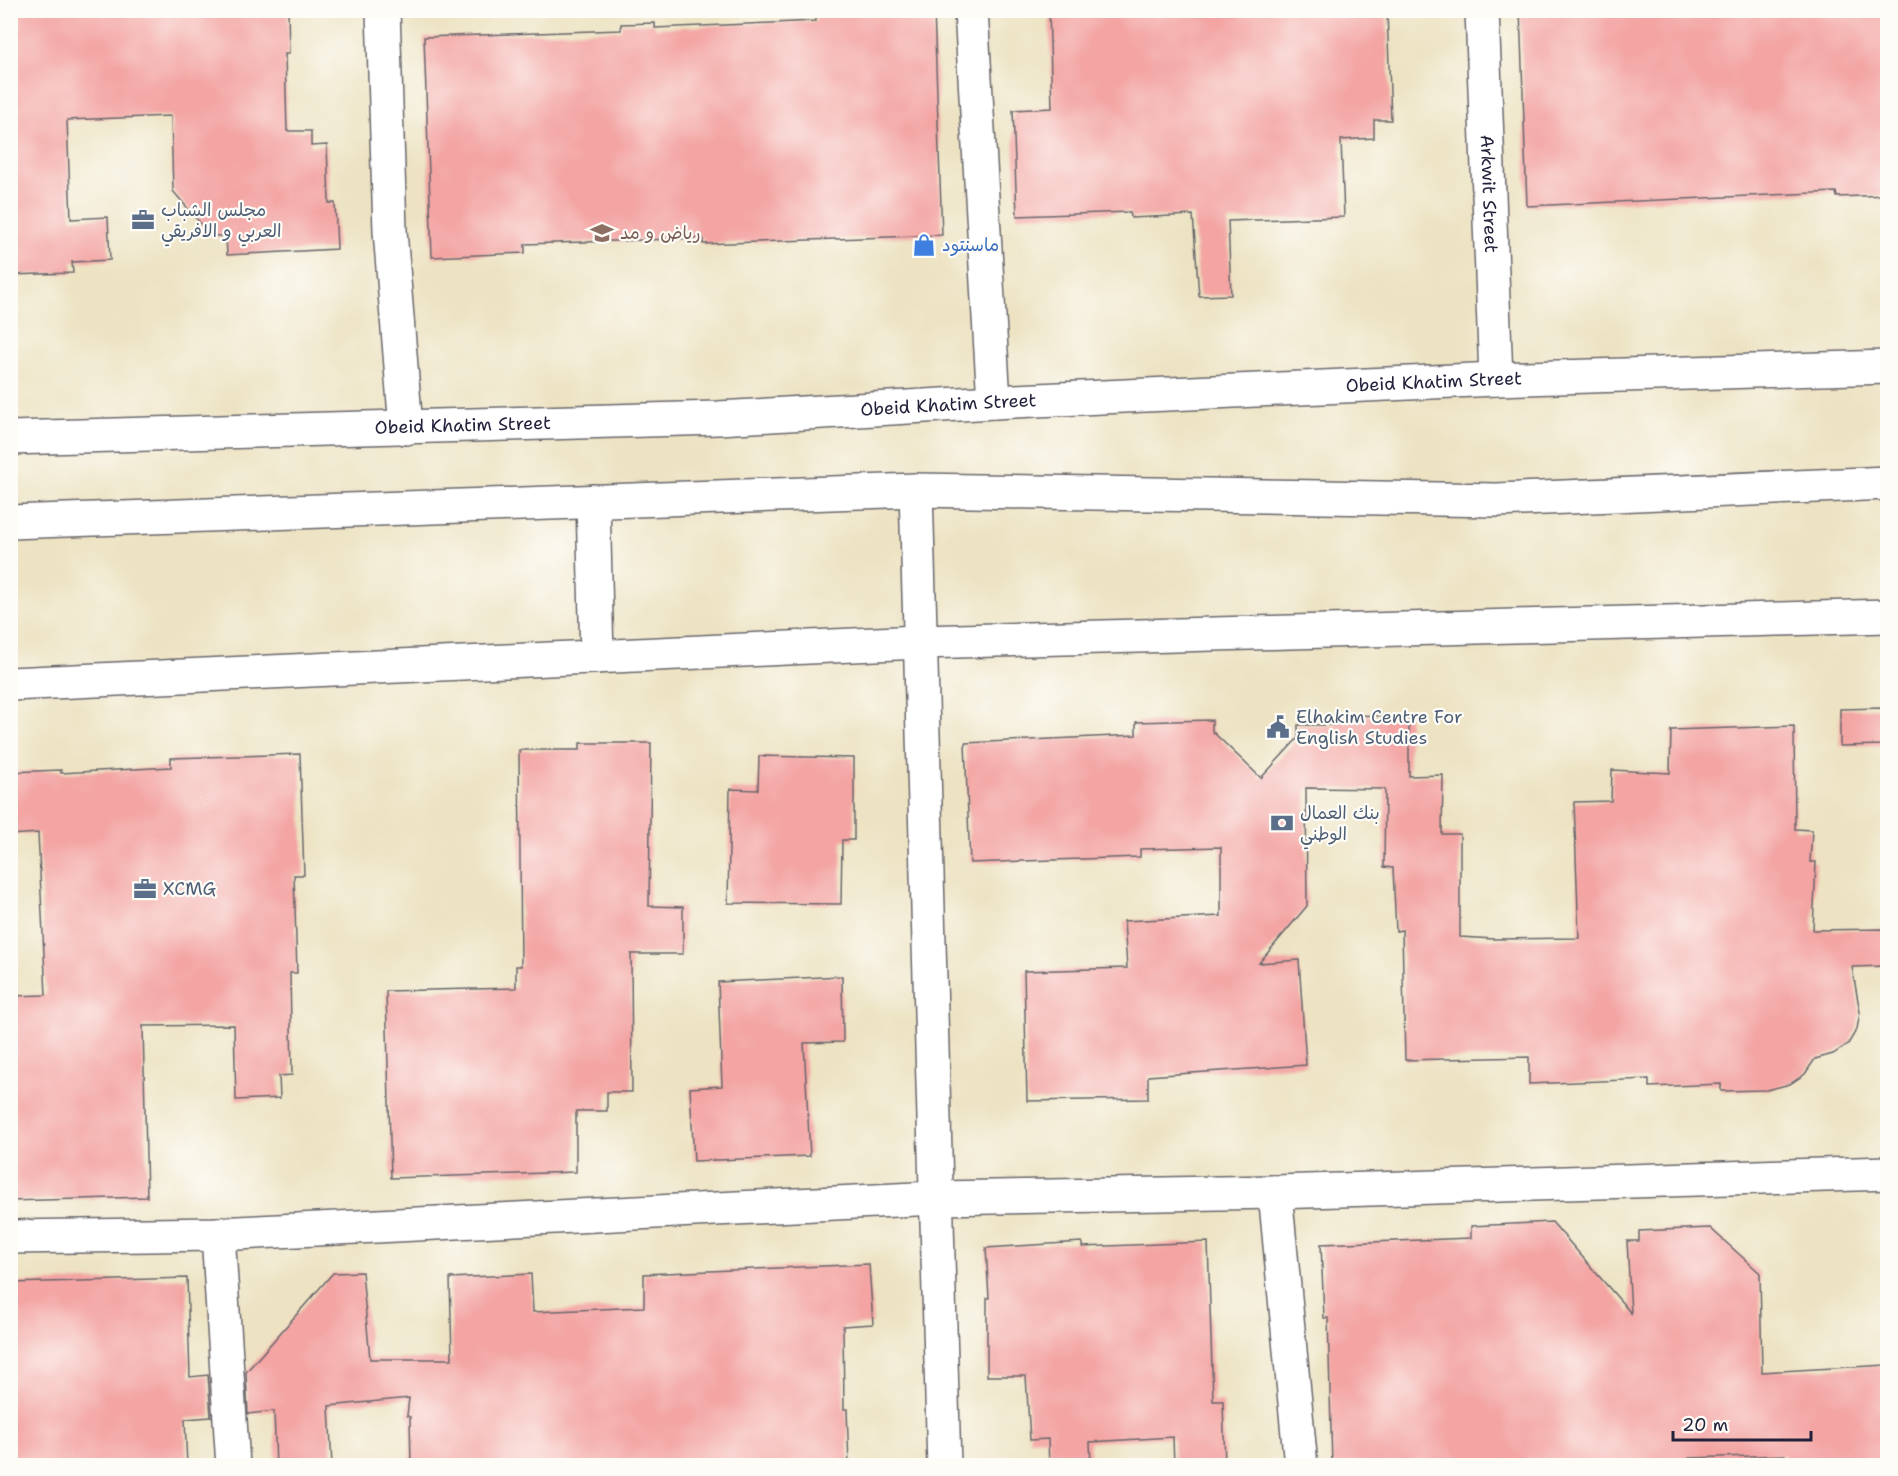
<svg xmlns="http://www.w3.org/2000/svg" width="1898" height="1476" font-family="'Shantell Sans','Playpen Sans Arabic',sans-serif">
<rect width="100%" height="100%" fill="#fdfcf7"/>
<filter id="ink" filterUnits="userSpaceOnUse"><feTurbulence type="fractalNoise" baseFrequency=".0167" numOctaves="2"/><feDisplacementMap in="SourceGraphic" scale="12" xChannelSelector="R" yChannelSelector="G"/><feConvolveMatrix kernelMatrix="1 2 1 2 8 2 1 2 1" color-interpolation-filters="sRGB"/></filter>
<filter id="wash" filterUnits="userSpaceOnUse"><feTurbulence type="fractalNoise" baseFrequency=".008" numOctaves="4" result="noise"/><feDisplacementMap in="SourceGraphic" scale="24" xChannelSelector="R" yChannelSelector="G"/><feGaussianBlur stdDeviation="1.35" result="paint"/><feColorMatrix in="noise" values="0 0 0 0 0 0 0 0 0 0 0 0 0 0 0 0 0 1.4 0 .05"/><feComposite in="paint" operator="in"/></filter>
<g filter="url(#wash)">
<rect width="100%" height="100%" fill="#ede3c3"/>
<g id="blocks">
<path fill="#f3a4a3" d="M10 10H288L289 54H285L287 131H311V146L327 145 329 203H335L337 249 227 255 226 236H211L173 191 171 116 67 120 71 219 108 217 110 260 72 262 73 273 10 275Z
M934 10 942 235 703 244V238L525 244V253L432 257 424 37 621 30V24L655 23V28L816 21V13Z
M1049 10H1387L1391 120H1374V138L1341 140 1344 217 1228 221 1231 295 1199 296 1193 215 1131 218 1130 212 1017 216 1013 110 1052 108Z
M1520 10H1887V195L1837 197 1836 192 1527 206Z
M1884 708 1885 745 1840 746V709Z
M1336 715 1409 716V776L1443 775 1442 834H1460V937L1494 939 1579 938 1574 802 1611 801 1612 770 1670 773 1671 730 1794 726 1795 829 1812 830 1810 862H1816L1813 930 1887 929V966L1852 967 1860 1012 1857 1029 1848 1044 1833 1054 1815 1059 1805 1074 1790 1084 1767 1090 1721 1091V1084L1649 1087V1079L1529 1084V1057L1405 1060 1402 930 1396 931 1393 868 1384 867 1385 789 1306 788 1307 906 1259 963 1299 960 1306 1065 1148 1076V1099L1027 1101 1024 971 1127 968 1124 921 1221 916V847L1140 849V857L970 863 965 743 1136 735V722L1212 720V731L1261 778 1298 738V725H1335Z
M580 743H651L649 906 683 907V954H631L632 1092H607V1111H576V1172L391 1178 386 991 516 988V966H521L519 750H580Z
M300 754 304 875H294L297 973H290L292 1075 279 1076 280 1098 236 1100 234 1025 143 1026 147 1197 10 1201V996L46 995 38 833 10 835V772L61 770V773L171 767V758Z
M759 756 854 758V840H842L841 904 728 903 730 789 758 790Z
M842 976 843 1042 804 1043 810 1156 694 1161 690 1088 722 1086 718 982Z
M1552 1222 1631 1313 1627 1241H1639V1231L1710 1228 1760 1273 1762 1372 1887 1365V1466H1786L1785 1455 1689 1458V1466H1332L1328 1318H1324L1321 1244 1471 1238V1226Z
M1082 1242V1247L1208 1242 1213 1401H1223L1225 1466H1174L1173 1437 1090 1442 1091 1466H1049L1048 1439 1030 1440 1026 1376H987V1298H989L986 1248Z
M869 1264 873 1324 843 1326 844 1409H847L849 1466H411L410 1417 407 1416 409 1398 329 1406 332 1466H276L274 1411 248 1414 246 1372 333 1273 362 1272 370 1359H452L450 1278 531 1274 533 1312 644 1307V1274Z
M187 1278 190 1377 208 1375 211 1417 185 1419 187 1466H10V1283Z"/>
</g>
</g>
<g filter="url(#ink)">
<use href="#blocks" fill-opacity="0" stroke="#69666b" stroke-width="1.5"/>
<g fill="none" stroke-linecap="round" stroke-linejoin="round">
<g stroke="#69666b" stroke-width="36">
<g id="street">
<path d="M383 10 390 231 406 428"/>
<path d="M971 10 994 402"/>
<path id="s1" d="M1482 10 1496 379"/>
<path d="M916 490 944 1466"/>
<path d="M593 501 597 657"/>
<path d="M10 684 919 642 1888 616"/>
<path d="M1275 1192 1301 1466"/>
<path d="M218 1234 233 1466"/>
<path d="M10 1237 218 1234 936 1198 1275 1192 1888 1173"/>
</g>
</g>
<g stroke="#69666b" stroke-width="36">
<g id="primary">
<path id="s2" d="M10 438 718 418 994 402 1496 379 1888 367"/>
<path d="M10 522 916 490 1497 500 1888 483"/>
</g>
</g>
<use href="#street" stroke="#fff" stroke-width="33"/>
<use href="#primary" stroke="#fff" stroke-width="33"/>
</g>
</g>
<defs>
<g id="office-bare" transform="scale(1.8)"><path d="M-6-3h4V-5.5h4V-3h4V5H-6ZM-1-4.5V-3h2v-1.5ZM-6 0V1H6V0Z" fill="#5c6f8a" stroke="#fdfcf7" stroke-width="2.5" paint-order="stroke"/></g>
<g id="school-bare" transform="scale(1.8)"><path d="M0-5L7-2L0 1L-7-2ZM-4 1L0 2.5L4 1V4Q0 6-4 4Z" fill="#8d6e63" stroke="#fdfcf7" stroke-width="2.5" paint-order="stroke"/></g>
<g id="shop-bare" transform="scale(1.8)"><path d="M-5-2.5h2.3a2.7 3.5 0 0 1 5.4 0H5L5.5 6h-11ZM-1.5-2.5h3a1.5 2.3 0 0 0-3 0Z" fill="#3f7fe0" stroke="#fdfcf7" stroke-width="2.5" paint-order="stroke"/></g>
<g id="civic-bare" transform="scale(1.8)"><path d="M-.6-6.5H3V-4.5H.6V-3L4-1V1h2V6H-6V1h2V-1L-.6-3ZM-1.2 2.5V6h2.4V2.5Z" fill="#5c6f8a" stroke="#fdfcf7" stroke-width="2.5" paint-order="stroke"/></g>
<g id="bank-bare" transform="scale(1.8)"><path d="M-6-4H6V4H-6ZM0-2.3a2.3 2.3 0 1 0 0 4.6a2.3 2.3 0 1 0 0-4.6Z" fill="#5c6f8a" stroke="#fdfcf7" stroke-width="2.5" paint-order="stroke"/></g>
</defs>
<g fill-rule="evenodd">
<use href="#office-bare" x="143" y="220"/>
<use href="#school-bare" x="602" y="233"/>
<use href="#shop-bare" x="924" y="245"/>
<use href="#civic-bare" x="1278" y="727"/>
<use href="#bank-bare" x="1282" y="823"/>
<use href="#office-bare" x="145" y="889"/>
</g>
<g text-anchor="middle" stroke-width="4.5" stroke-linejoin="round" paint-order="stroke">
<g font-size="18" fill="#22223b" stroke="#fdfcf7">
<text dy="6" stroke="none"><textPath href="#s1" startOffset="184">Arkwit Street</textPath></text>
<text dy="6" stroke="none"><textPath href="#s2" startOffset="1425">Obeid Khatim Street</textPath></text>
<text dy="6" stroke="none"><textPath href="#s2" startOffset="939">Obeid Khatim Street</textPath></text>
<text dy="6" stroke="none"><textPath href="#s2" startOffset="453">Obeid Khatim Street</textPath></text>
</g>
<g font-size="18" fill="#4e5e75" stroke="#fdfcf7" text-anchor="start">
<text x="161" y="216">مجلس الشباب<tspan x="161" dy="21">العربي و الافريقي</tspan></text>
<text x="1296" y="723">Elhakim Centre For<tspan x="1296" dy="21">English Studies</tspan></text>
<text x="1300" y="819">بنك العمال<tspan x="1300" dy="21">الوطني</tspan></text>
<text x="163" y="895">XCMG</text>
</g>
<g font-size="18" fill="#785e54" stroke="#fdfcf7" text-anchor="start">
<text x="620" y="239">رياض و مد</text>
</g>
<g font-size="18" fill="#366cbe" stroke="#fdfcf7" text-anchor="start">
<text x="942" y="251">ماسنتود</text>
</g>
</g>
<rect width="1898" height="1476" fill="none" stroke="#fdfcf7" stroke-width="36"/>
<path d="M1673 1431v9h138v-9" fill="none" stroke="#22223b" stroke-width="3"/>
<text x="1682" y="1431" font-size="18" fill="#22223b" stroke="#fdfcf7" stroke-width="4.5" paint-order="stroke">20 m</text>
</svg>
